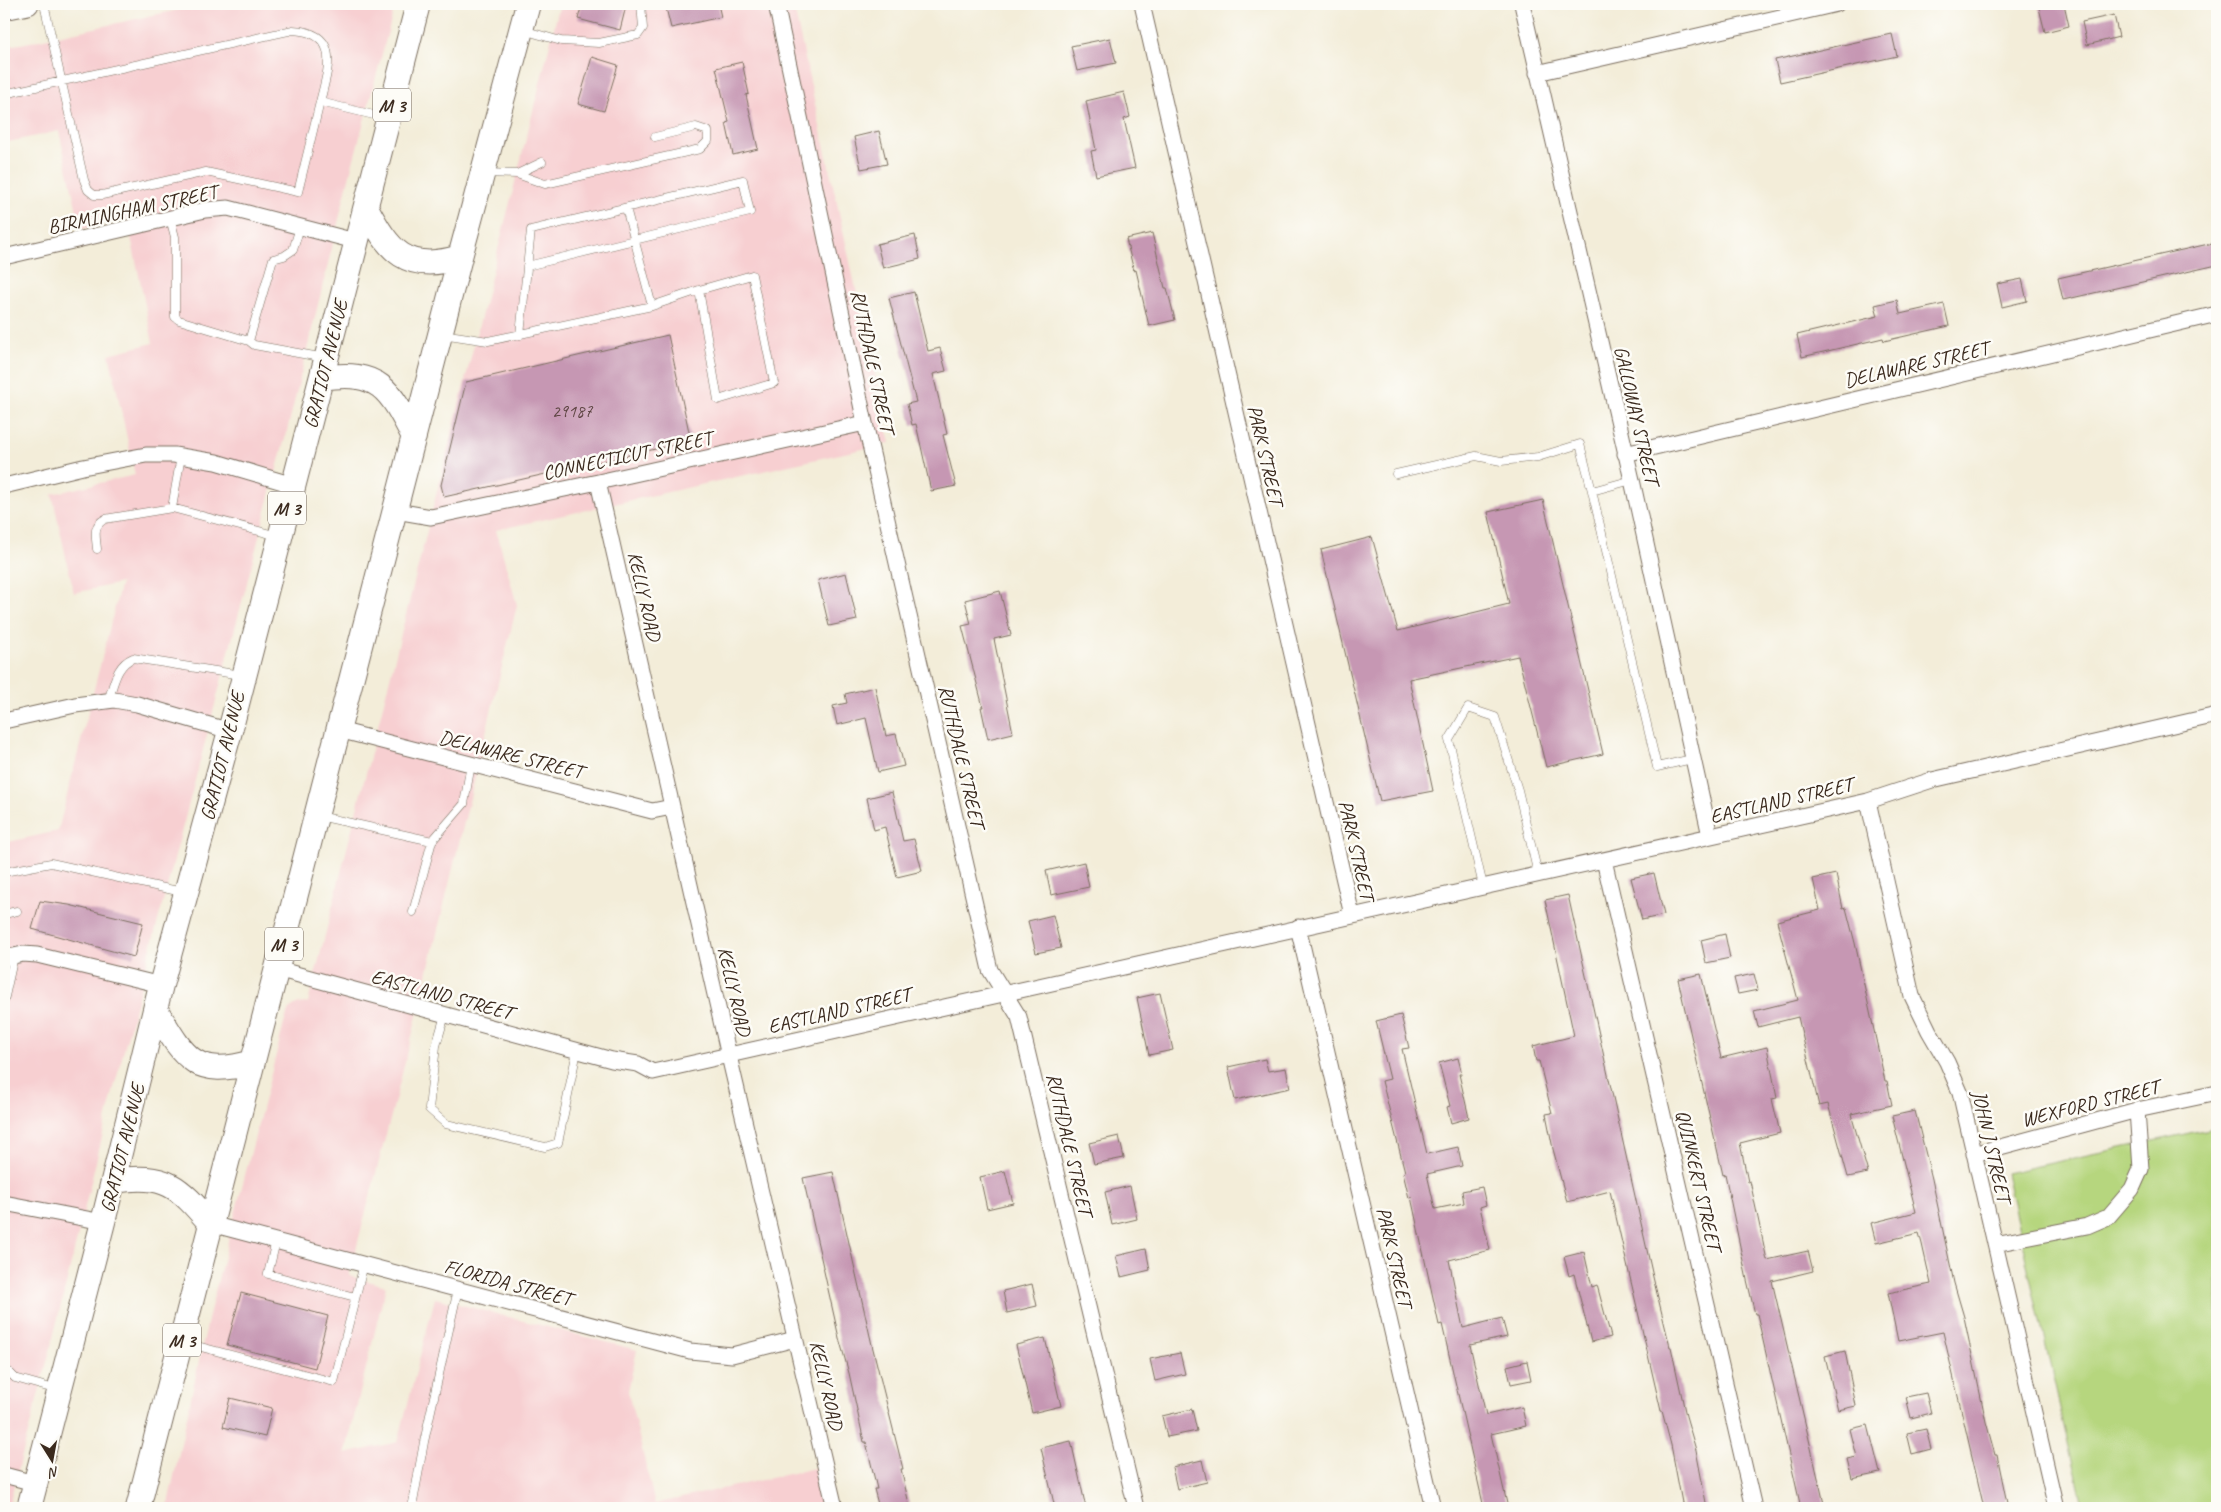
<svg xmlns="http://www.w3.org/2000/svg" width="2221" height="1512" font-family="Caveat,sans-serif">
<rect width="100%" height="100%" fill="#fdfcf7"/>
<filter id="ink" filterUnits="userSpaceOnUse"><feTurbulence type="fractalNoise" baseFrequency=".02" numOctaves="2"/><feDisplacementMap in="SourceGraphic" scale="10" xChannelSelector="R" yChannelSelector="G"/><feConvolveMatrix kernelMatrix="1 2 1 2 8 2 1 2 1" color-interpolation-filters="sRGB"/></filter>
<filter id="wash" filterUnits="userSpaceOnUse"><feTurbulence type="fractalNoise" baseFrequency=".0096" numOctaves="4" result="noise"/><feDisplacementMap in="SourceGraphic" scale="20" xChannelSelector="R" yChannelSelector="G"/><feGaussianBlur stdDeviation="1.12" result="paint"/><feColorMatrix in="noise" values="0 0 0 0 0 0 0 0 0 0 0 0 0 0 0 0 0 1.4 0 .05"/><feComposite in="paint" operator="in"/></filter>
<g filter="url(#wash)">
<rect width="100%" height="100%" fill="#f3edd9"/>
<path fill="#f7cfd1" d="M205 4H394V9L351 170 289 423 114 1088 48 1358 8 1508H4V843L58 831 121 583 74 593 52 494 135 475 109 354 153 343 127 218 81 229 59 131 4 143V46L21 44Z
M560 4H793L890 443 496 530 517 605 414 1028 349 1276 386 1286 345 1454 398 1442 435 1298 637 1350 628 1391 655 1504 815 1468 824 1508H167L210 1311 285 1020 289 1009 296 1004 308 1003Z"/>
<path fill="#b6d67e" stroke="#78804e" d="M2217 1127V1508H2083L2006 1173Z"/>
<g id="blocks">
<path fill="#c697b3" d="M582 4H617L626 6 620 30 578 19Z
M665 4H718L721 17 671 28Z
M2038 4H2064L2069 26 2045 32Z
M2114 15 2119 37 2087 45 2082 22Z
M1892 34 1897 56 1780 82 1775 60Z
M1110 38 1116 63 1077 71 1071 46Z
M592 57 618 65 604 111 578 104Z
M742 62 749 94 746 95 758 149 733 155 726 123 729 122 716 68Z
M1124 92 1130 117 1124 119 1135 168 1096 176 1091 151 1096 150 1086 101Z
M879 131 887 164 861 169 854 137Z
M1152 233 1165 288H1167L1175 320 1149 326 1136 270 1134 271 1126 239Z
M915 235 920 259 883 268 877 244Z
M2213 243 2217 265 2063 300 2058 278Z
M2022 279 2027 301 2002 307 1997 284Z
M914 292 928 351 940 348 946 371 933 374 947 434 943 435 956 486 931 491 916 424 912 425 907 404 916 402 889 298Z
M1897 300 1900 314 1944 304 1949 326 1884 341 1883 338 1802 357 1797 335 1878 316 1875 305Z
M668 335 691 441 444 497 441 485 466 382Z
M1543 500 1603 754 1546 767 1518 656 1409 679 1433 791 1380 801 1321 550 1372 537 1398 631 1509 604 1488 512Z
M846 573 857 620 829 626 818 580Z
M1000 591 1011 635 994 639 1013 733 988 739 981 707H983L962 626 971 624 965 600Z
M875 687 886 736 896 734 904 766 878 772 866 718 837 725 833 706 847 703 845 694Z
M892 792 903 841 914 839 922 871 897 877 885 827 874 830 867 798Z
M1084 862 1089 887 1051 895 1046 871Z
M1654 873 1664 915 1642 920 1631 878Z
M1836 874 1843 909 1846 908 1855 943 1885 1081H1887L1892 1105 1851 1114 1868 1173 1848 1177 1828 1104 1819 1106 1798 1017 1758 1027 1754 1011 1798 1000 1777 921 1820 910 1813 879Z
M1568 895 1653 1277 1670 1347H1671L1686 1416 1696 1450 1707 1508H1683L1671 1445 1662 1411H1661L1610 1191 1567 1202 1553 1149 1546 1114 1552 1113 1539 1061H1536L1533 1046 1574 1036 1545 900Z
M40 901 69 905 143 923 134 957 32 929Z
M1053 915 1061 948 1036 953 1028 921Z
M1725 934 1730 958 1706 963 1701 940Z
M1701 974 1721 1058 1767 1047 1770 1063 1777 1098 1772 1099 1780 1133 1740 1143 1748 1182 1750 1181 1767 1260 1808 1251 1813 1271 1772 1281 1825 1508H1801L1757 1314H1755L1747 1280 1725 1174 1723 1175 1678 979Z
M1754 974 1758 990 1738 994 1734 978Z
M1160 993 1173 1050 1149 1055 1137 998Z
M1401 1015 1409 1048 1402 1049 1427 1154 1458 1147 1462 1166 1427 1174 1435 1209 1464 1203 1462 1191 1482 1187 1486 1205 1480 1207 1490 1250 1449 1260 1463 1328 1502 1318 1507 1337 1470 1345 1486 1415 1522 1407 1526 1426 1491 1434 1508 1508H1484L1442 1324 1439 1325 1411 1197 1409 1198 1403 1173 1405 1172 1382 1081 1390 1079 1376 1021Z
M1458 1058 1462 1074H1459L1469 1118 1451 1123 1447 1107 1450 1106 1439 1063Z
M1265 1059 1268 1071 1286 1068 1290 1088 1235 1100 1228 1067Z
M1915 1111 1932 1179 1954 1283 1964 1317 1986 1422 1995 1455H1997L2008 1508H1984L1943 1332 1898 1341 1888 1293 1931 1284 1922 1244 1919 1233 1876 1243 1871 1223 1916 1212 1892 1116Z
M1119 1136 1124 1158 1094 1164 1089 1143Z
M1005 1171 1013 1203 987 1209 980 1177Z
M833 1172 872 1345 903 1469H901L909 1504 890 1508H879L874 1489H877L866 1442H864L849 1373 839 1338 803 1178Z
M1130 1186 1137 1219 1112 1225 1105 1192Z
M1146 1249 1150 1270 1121 1277 1116 1256Z
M1584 1252 1592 1287 1597 1285 1611 1337 1591 1342 1574 1274 1569 1276 1564 1257Z
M1032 1284 1037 1306 1007 1313 1003 1291Z
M241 1293 328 1316 315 1368 227 1345Z
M1045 1338 1061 1406 1032 1413 1016 1345Z
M1845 1351 1856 1406 1838 1410 1825 1356Z
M1180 1353 1185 1374 1155 1381 1150 1359Z
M1527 1361 1531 1380 1511 1384 1507 1366Z
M1926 1393 1931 1413 1911 1418 1906 1397Z
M230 1398 272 1408 265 1437 223 1427Z
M1192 1409 1197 1431 1167 1437 1162 1416Z
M1868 1425 1880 1473 1852 1479 1847 1459 1857 1457 1850 1429Z
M1926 1429 1931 1449 1912 1454 1907 1433Z
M1071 1441 1086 1508H1055L1041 1448Z
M1202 1460 1207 1482 1177 1489 1172 1467Z"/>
</g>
</g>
<g filter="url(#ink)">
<use href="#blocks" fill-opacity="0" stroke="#7b6e5f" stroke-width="1"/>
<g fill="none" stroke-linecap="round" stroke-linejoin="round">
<g stroke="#7b6e5f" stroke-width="9">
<path id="service" d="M44 4 84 180 88 190 94 195H102L206 172 298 192 320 102
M523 30 561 41 599 43 638 35 643 28 641 4
M4 94 293 30C342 33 328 69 320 102L386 118
M486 173 517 174 545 184 700 149 708 141V131L696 127 655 137
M517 174 542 162
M626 208 652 306
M170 218 175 237V317L179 320 249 341
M300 227 293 250 284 256 273 259 249 341 254 345 325 358
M442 334 488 341 652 306 699 290 718 400 774 383 752 275 699 290
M520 335 531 230 743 180 750 212 527 266
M1396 474 1476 456 1501 461 1538 457 1580 444 1592 491 1632 480
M1592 491 1657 767 1692 759
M172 508 181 456
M97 549C96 536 92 526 105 519L172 508 278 536
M108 701C114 684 116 665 133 658L241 675
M319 816 432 841 464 804 471 764
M4 872 51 863 182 892
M1483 886 1449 740 1468 708 1495 717 1518 790 1538 874
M413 912 432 841
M4 914 17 911
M4 1001 14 956
M445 1015 436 1046 429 1109 446 1124 545 1147 558 1143 577 1051
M276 1241 268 1274 355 1297
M182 1342 334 1382 364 1264
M4 1367 15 1378 58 1390
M412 1508 424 1442 458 1289"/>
</g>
<g stroke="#7b6e5f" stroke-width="17">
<path id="minor" d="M776 4 865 423 990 970 1019 1017 1136 1508
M1142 4 1352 915
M1522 4 1632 480 1710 836
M1537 73 1837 4
M4 257 205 210 228 208 355 241
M1625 454 2217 314
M598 482 729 1056 835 1508
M4 486 83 467 146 455H174L216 462 293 485
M396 511 431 517 598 482 865 423
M4 721 75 705 114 700 137 704 230 731
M339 730 652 811 672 807
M1868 801 1912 996 1929 1031 1947 1062 1960 1092 2056 1508
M1604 860 1754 1508
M1298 927 1433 1508
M4 958 23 954 37 955 161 985
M277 969 612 1060 638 1064 653 1072 1868 801 1932 780 2217 715
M1974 1154 2137 1110 2217 1093
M4 1203 103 1222
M211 1224 690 1351 732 1355 795 1339
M1995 1244 2087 1226 2108 1217 2132 1189 2141 1169 2137 1110
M4 1475 34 1483"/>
</g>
<g stroke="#7b6e5f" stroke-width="23">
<path id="secondary" d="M4 9 28 4"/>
</g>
<g stroke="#7b6e5f" stroke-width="26">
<path id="primary" d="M366 207C389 251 406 274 460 257
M322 378C380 369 390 390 414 437
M156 1010C184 1057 194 1079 253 1062
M114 1181C167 1173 178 1186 211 1224
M29 1508 103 1222 161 985 230 731 418 4
M138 1508 460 257 528 4"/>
</g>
<use href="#service" stroke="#fff" stroke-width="8"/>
<use href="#minor" stroke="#fff" stroke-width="15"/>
<use href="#secondary" stroke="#fff" stroke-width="21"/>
<use href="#primary" stroke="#fff" stroke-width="24"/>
</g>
</g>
<g text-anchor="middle" stroke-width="5" stroke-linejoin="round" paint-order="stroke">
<g font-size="18" fill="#5e4543">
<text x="572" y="417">29187</text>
</g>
<g fill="#fdfcf7" stroke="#75695f" stroke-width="1">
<rect x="373" y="88.5" width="38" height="33" rx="4"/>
<rect x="268" y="491.5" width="38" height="33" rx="4"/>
<rect x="265" y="927.5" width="38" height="33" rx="4"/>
<rect x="163" y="1323.5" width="38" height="33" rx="4"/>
</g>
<g font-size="19" font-weight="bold" fill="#3b2a1e">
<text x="392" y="112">M 3</text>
<text x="287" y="515">M 3</text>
<text x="284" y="951">M 3</text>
<text x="182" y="1347">M 3</text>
</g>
<g font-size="20" fill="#3b2a1e" stroke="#fdfcf7">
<text transform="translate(132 209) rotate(-12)" y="7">BIRMINGHAM STREET</text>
<text transform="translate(873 361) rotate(78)" y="7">RUTHDALE STREET</text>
<text transform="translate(325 364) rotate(-76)" y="7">GRATIOT AVENUE</text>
<text transform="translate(1916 364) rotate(-13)" y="7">DELAWARE STREET</text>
<text transform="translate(1637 415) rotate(77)" y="7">GALLOWAY STREET</text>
<text transform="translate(627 455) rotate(-12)" y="7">CONNECTICUT STREET</text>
<text transform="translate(1266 455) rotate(77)" y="7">PARK STREET</text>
<text transform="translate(645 596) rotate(77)" y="7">KELLY ROAD</text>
<text transform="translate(511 754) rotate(14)" y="7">DELAWARE STREET</text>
<text transform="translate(222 756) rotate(-76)" y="7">GRATIOT AVENUE</text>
<text transform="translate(962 756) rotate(77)" y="7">RUTHDALE STREET</text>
<text transform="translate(1781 800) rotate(-13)" y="7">EASTLAND STREET</text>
<text transform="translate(1357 850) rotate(77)" y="7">PARK STREET</text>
<text transform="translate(735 991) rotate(77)" y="7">KELLY ROAD</text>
<text transform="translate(442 994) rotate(15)" y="7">EASTLAND STREET</text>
<text transform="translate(839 1010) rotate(-13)" y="7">EASTLAND STREET</text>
<text transform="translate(2090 1103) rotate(-14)" y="7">WEXFORD STREET</text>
<text transform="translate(1070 1144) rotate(77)" y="7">RUTHDALE STREET</text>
<text transform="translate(1992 1146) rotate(77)" y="7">JOHN J STREET</text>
<text transform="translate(122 1148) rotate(-76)" y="7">GRATIOT AVENUE</text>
<text transform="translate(1699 1180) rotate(77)" y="7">QUINKERT STREET</text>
<text transform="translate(1395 1257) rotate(77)" y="7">PARK STREET</text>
<text transform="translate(508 1282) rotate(15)" y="7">FLORIDA STREET</text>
<text transform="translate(827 1385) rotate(77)" y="7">KELLY ROAD</text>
</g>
</g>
<rect width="2221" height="1512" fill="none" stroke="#fdfcf7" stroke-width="20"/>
<g transform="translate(52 1460) rotate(169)" stroke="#fdfcf7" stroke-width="4" paint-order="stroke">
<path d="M0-4L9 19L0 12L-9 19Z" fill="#3b2a1e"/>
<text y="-8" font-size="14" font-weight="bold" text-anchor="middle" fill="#3b2a1e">N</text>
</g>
</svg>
